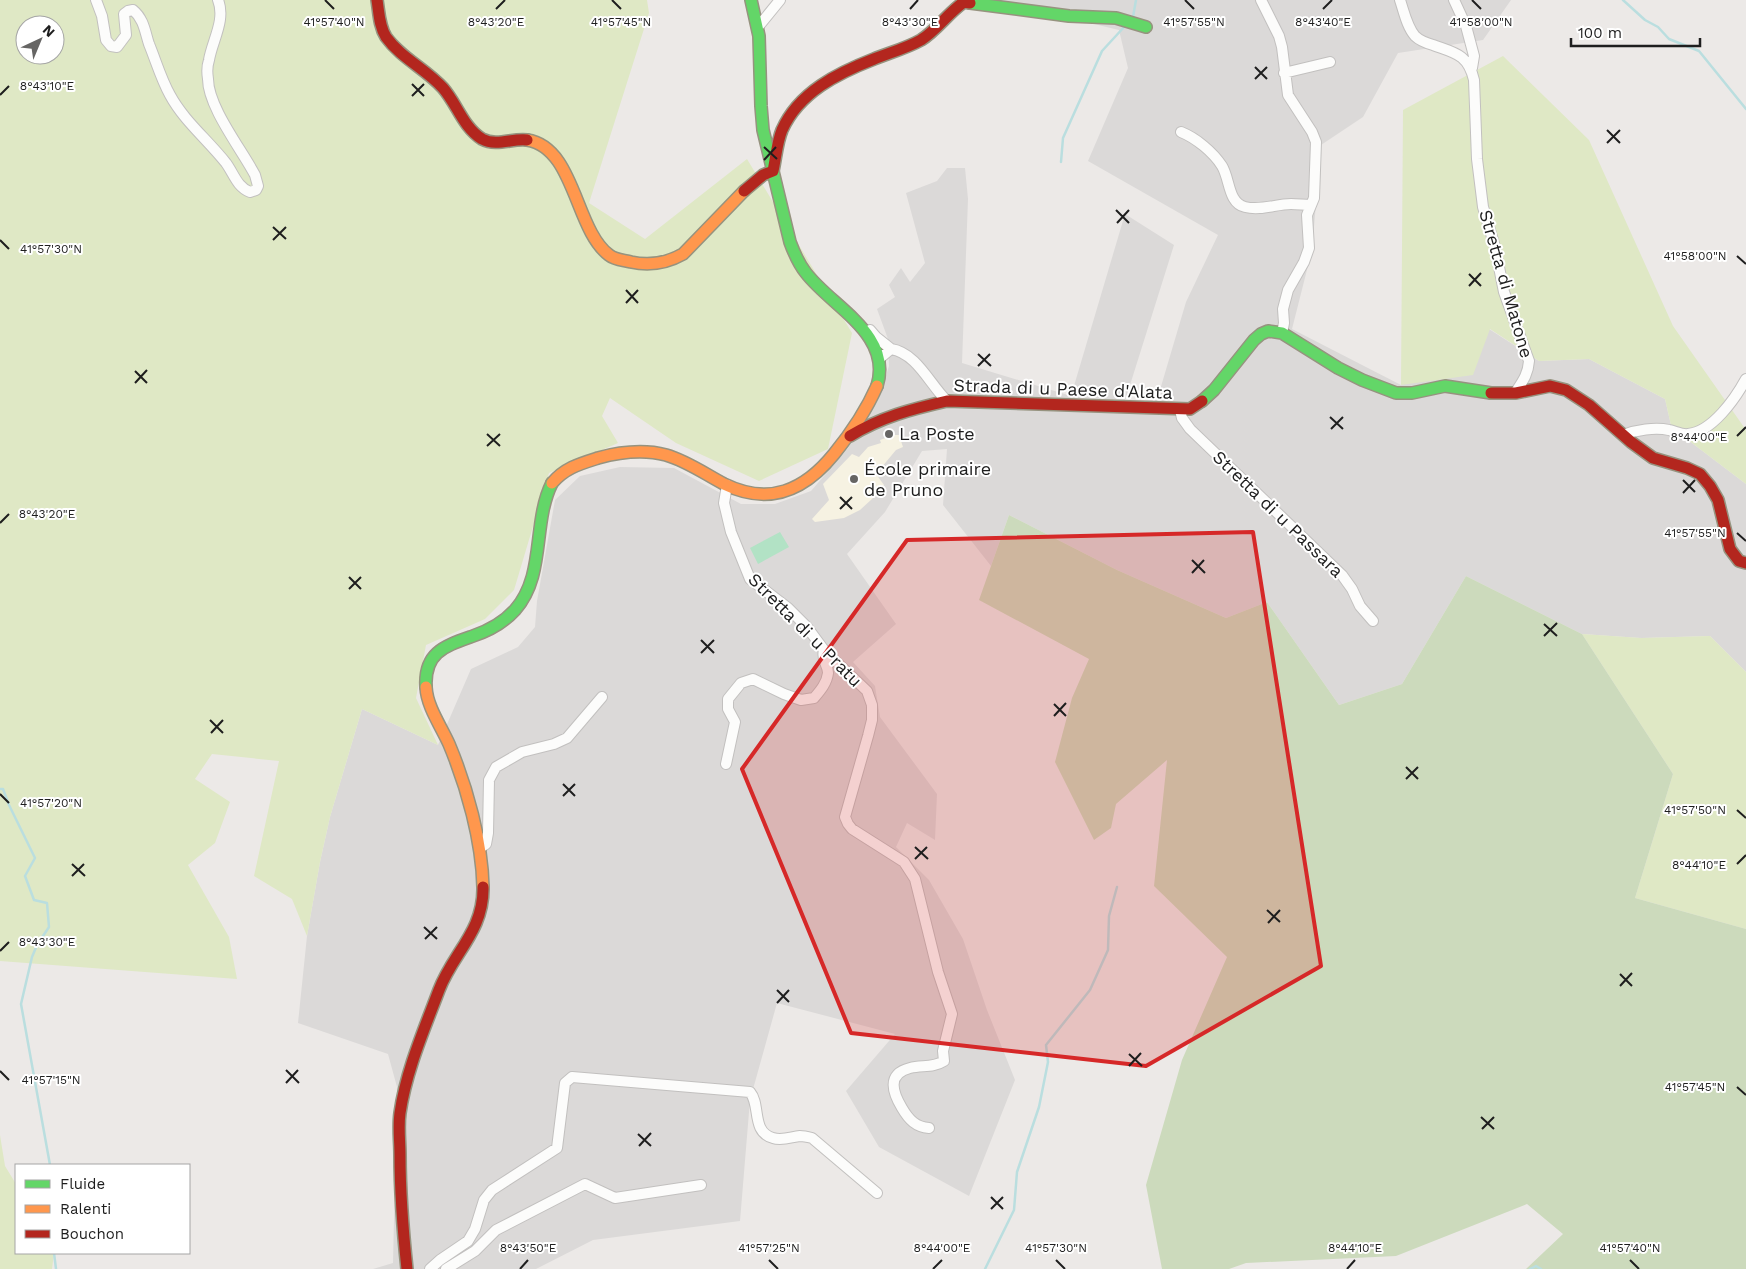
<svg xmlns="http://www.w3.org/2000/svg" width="1746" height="1269" font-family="'Work Sans',sans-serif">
<rect width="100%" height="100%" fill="#ece9e7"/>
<path fill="#dbd9d8" d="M994 0H1511L1483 40 1398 53 1363 117 1321 145 1312 250 1292 329 1401 385 1489 329 1539 361 1589 359 1665 399 1673 434 1688 440 1746 484V672L1710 636 1641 638 1582 634 1466 576 1402 684 1339 705 1267 602 1226 618 1117 570 1009 515 991 566 943 505 947 449 922 451 885 512 847 554 896 624 853 662 875 686 880 717 937 794 935 840 907 823 896 847 929 880 963 939 987 1010 1015 1080 969 1196 879 1147 846 1091 895 1034 777 1003 750 1100 740 1221 593 1240 536 1269H373L393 1263 397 1087 388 1054 298 1023 307 936 320 862 330 817 362 709 438 745 471 669 518 647 535 627 537 601 555 500 580 476 620 467 674 468 741 504H775L811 491 848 448 879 398 889 366 888 339 877 309 895 297 889 285 901 268 910 282 925 263 906 193 937 181 947 168H965L968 199 962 363 1071 396 1125 214 1174 245 1125 401 1157 400 1186 302 1218 235 1088 161 1128 68 1119 30Z"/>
<path fill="#f6f2e2" d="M894 435H899L903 447 896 450 876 474 884 485 872 499 860 510 844 518 815 522 812 519 829 500 823 484 852 454 859 457 868 447 881 443 880 440Z"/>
<path fill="#dfe8c5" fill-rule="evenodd" d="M0 0H647L649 13 589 203 645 239 747 159 852 333 828 449 759 481 676 443 610 398 602 416 618 443 549 473 514 590 485 619 426 645 416 698 438 745 362 709 330 817 320 862 307 936 292 899 254 876 279 761 212 754 195 779 230 802 215 843 188 865 229 937 237 979 0 961ZM25 25H55V55H25Z
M1503 56 1589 140 1673 326 1746 430V484L1688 440 1673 434 1665 399 1589 359 1539 361 1490 329 1473 375 1401 385 1403 110Z
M1582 634 1641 638 1710 636 1746 672V929L1635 898 1673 774Z
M0 1135 5 1166 16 1184V1253H54L52 1269H0Z"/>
<path fill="#ccdabc" d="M1009 515 1117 570 1226 618 1267 602 1339 705 1402 684 1466 576 1582 634 1673 774 1635 898 1746 929V1269H1526L1563 1234 1527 1204 1396 1256 1246 1263 1229 1269H1162L1146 1185 1182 1060 1227 957 1154 886 1167 760 1116 804 1111 828 1094 840 1055 762 1072 698 1089 659 979 600Z"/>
<path fill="#b2e2c5" d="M780 532 789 547 758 564 750 548Z"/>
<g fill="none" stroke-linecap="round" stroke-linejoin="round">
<path stroke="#badedf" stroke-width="2.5" d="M1623 0 1645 20 1658 27 1669 39 1699 51 1746 109
M1133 17 1136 0
M1061 162 1063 138 1102 51 1125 26
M0 789H3L9 805 35 858 25 876 34 900 47 903 49 927 37 945 32 957 21 1004 50 1165
M54 1253 56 1269
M985 1269 1014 1210 1017 1172 1039 1107 1048 1062 1046 1045 1090 990 1108 950 1109 916 1117 887
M1530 1269 1536 1266 1541 1269"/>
<g stroke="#c2c0bf" stroke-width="12">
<path id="street" d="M96 0 102 16 106 40 111 46 117 47 126 35 124 14 128 11 133 10C144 19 145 32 149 44 156 61 161 79 170 95 184 121 208 140 226 163 234 174 237 187 250 192L256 190 258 186 255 175C242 150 208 107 208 79 207 73 207 66 209 60 212 41 226 20 218 0
M1261 0 1279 36 1282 47 1288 95 1312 132 1316 142 1314 198 1307 215 1309 248 1304 262 1288 290 1283 309 1284 323 1282 333
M1400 0C1404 12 1407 27 1415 36 1420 41 1426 43 1433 45 1455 53 1468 54 1474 80L1477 159 1483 207 1495 247 1504 292 1529 361C1528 375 1522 382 1515 393
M1454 0 1466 26 1474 56 1472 68
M758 27 780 0
M1284 73 1330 62
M1181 132C1196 138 1213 152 1222 166 1230 179 1228 203 1245 207 1261 211 1276 204 1291 204 1298 204 1304 205 1310 205
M870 330 876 337 891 349
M879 359 891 349C917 353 930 385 947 401
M1180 410 1182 418 1190 429 1342 575 1352 589 1360 606 1373 621
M1623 435C1636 430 1655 427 1669 430 1675 431 1682 435 1688 434 1712 432 1735 399 1746 379
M727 485 724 503 731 532 750 579 788 608 807 627 824 650 867 691 872 705V720L868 736 845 817 848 824 852 829 904 862 915 879 938 972 952 1014 943 1051 944 1061C933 1068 922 1065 910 1068 886 1074 893 1093 902 1108 909 1120 916 1127 929 1128
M726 764 735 722 728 709V699L741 683 753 679 784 694 801 700 814 698C820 691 827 683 828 673 828 664 821 661 824 650
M480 848 486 844 488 833 489 780 496 767 522 752 554 744 567 738 602 697
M430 1269 440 1260 468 1241 475 1229 484 1200 492 1190 557 1148 565 1083 572 1077 750 1092C761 1105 751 1132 773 1138 782 1141 791 1137 800 1136 804 1136 808 1137 812 1138L877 1193
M446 1269 475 1251 496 1230 585 1184 615 1198 701 1185"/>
</g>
<g stroke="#96937f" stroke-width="14">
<path id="fast" d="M751 0 759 36 761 106 763 130 790 242C794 253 798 263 806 273 832 307 893 334 877 386
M970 3 1069 16 1116 18 1146 27
M1202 401 1214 390 1254 340 1261 334 1268 331 1282 333 1338 368 1362 380 1396 393H1412L1445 386 1491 393
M426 687C424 652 445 646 473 636 488 631 504 622 515 610 546 575 532 523 552 483"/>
</g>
<g stroke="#96937f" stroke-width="14">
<path id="slow" d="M527 140C575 147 575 230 609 255 615 260 624 260 631 262 649 266 667 263 683 254L744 191
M552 483C565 468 579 464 598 458 620 452 643 449 666 455 687 461 705 474 724 484 769 506 804 491 834 454 851 433 866 411 877 386
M426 687C427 707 441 726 449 744 467 787 482 841 483 887"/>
</g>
<g stroke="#96937f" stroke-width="14">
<path id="jam" d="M377 0C379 12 379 26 386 37 401 58 426 69 443 88 457 104 463 127 482 139 497 147 512 138 527 140
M744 191 763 175 773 171C776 157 777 142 782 130 799 92 838 73 874 59 889 53 907 48 921 40 937 30 948 13 964 2L970 3
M1491 393H1516L1550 386 1566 390 1589 405 1631 442 1653 458 1687 468 1700 474 1710 486 1718 500 1730 549 1739 561 1746 563
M850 436C881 417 912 409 947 401L1190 409 1202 401
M407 1269C403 1231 400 1193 400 1155 400 1141 398 1127 400 1113 406 1071 424 1030 439 990 453 953 484 931 483 887"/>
</g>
<use href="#street" stroke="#fcfcfb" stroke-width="10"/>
<use href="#fast" stroke="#63d668" stroke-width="11"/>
<use href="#slow" stroke="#ff974d" stroke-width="11"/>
<use href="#jam" stroke="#b3261e" stroke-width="11"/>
</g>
<path fill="#d62828" fill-opacity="0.2" stroke="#d62828" stroke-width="4" stroke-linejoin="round" d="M1253 532 1321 966 1146 1066 851 1033 742 769 907 540Z"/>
<path fill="none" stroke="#1e1e1e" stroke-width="2" d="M325 0 334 9M612 0 621 9M1185 0 1194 9M1472 0 1481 9M496 9 505 0M910 9 918 0M1323 9 1332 0M1255 67 1267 79M1255 79 1267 67M412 84 424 96M0 95 9 86M412 96 424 84M1607 130 1620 143M1607 143 1620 130M764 147 777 159M764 160 776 147M1116 210 1129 223M1117 223 1129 210M273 227 286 239M0 240 9 249M273 240 286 227M1737 256 1746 264M1469 274 1481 286M1469 286 1481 273M626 290 638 303M626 303 638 290M978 354 991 366M978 366 990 354M135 371 147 383M135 383 147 370M1330 417 1343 429M1331 429 1343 417M487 434 500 446M1737 436 1746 427M487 446 500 434M1683 480 1695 492M1683 493 1695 480M840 497 852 509M840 509 852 497M0 523 9 514M1737 533 1746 541M1192 560 1205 573M1192 573 1204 560M349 577 361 589M349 589 361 577M1544 624 1557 636M1544 636 1557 623M701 640 714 653M701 653 714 640M1054 704 1066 716M1054 716 1066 703M210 720 223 733M211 733 223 720M1406 767 1418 779M1406 779 1418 767M563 784 575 796M0 794 9 803M563 796 575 784M1737 810 1746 818M915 847 928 859M915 859 927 847M72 864 85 876M1737 864 1746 855M72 876 84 864M1267 910 1280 922M1268 923 1280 910M424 927 437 939M425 939 437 927M0 951 9 942M1620 974 1632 986M1620 986 1632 973M777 990 789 1002M777 1003 789 990M1129 1054 1142 1066M1129 1066 1141 1053M286 1070 299 1083M0 1071 9 1080M286 1083 298 1070M1737 1087 1746 1095M1481 1117 1494 1129M1482 1129 1494 1117M638 1134 651 1146M639 1146 651 1133M991 1197 1003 1209M991 1209 1003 1197M769 1260 778 1269M1056 1260 1065 1269M1630 1260 1639 1269M520 1269 528 1260M933 1269 942 1260M1347 1269 1355 1260"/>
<g fill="#666564" stroke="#fff" stroke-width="2">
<circle cx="889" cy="434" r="5"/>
<circle cx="854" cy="479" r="5"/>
</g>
<g text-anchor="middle" stroke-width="4" stroke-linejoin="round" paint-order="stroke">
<g font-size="18" fill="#1e1e1e" stroke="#fff">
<text transform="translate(1506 284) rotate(74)" y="6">Stretta di Matone</text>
<text transform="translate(1063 389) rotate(2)" y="6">Strada di u Paese d'Alata</text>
<text transform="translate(1278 514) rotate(44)" y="6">Stretta di u Passara</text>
<text transform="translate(805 630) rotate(45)" y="6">Stretta di u Pratu</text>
</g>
<g font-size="18" fill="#1e1e1e" stroke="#fff" text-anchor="start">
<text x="899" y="440">La Poste</text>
<text x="864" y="475">École primaire<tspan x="864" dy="21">de Pruno</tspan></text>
</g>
</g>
<g font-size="12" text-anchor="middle" fill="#1e1e1e" stroke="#fff" stroke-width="4" stroke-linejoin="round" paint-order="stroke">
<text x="334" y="26">41°57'40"N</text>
<text x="621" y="26">41°57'45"N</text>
<text x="1194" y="26">41°57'55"N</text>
<text x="1481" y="26">41°58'00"N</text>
<text x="496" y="26">8°43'20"E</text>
<text x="910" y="26">8°43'30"E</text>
<text x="1323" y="26">8°43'40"E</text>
<text x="47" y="90">8°43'10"E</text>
<text x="51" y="253">41°57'30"N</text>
<text x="1695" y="260">41°58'00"N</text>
<text x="1699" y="441">8°44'00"E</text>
<text x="47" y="518">8°43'20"E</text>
<text x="1695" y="537">41°57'55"N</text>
<text x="51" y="807">41°57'20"N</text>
<text x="1695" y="814">41°57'50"N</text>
<text x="1699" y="869">8°44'10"E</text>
<text x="47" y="946">8°43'30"E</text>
<text x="51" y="1084">41°57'15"N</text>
<text x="1695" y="1091">41°57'45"N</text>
<text x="528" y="1252">8°43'50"E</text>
<text x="942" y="1252">8°44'00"E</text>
<text x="1355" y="1252">8°44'10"E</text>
<text x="769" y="1252">41°57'25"N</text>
<text x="1056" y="1252">41°57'30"N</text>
<text x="1630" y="1252">41°57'40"N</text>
</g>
<rect x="15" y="1164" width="175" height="90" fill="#ffffff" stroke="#a5a5a5"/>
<rect x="25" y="1180" width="25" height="8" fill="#63d668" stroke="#a5a5a5"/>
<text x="60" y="1189" font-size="15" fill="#1e1e1e">Fluide</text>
<rect x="25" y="1205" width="25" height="8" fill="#ff974d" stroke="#a5a5a5"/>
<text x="60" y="1214" font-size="15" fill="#1e1e1e">Ralenti</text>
<rect x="25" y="1230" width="25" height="8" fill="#b3261e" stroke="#a5a5a5"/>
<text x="60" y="1239" font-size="15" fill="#1e1e1e">Bouchon</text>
<g transform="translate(40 40) rotate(44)"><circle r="24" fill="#ffffff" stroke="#a5a5a5"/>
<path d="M0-4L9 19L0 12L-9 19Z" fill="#666564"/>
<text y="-8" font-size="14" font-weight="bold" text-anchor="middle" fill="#1e1e1e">N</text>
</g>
<path d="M1571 38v8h129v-8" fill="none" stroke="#1e1e1e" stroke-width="2.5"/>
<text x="1578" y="38" font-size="15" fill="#1e1e1e" stroke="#ffffff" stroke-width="4" paint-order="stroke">100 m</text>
</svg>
